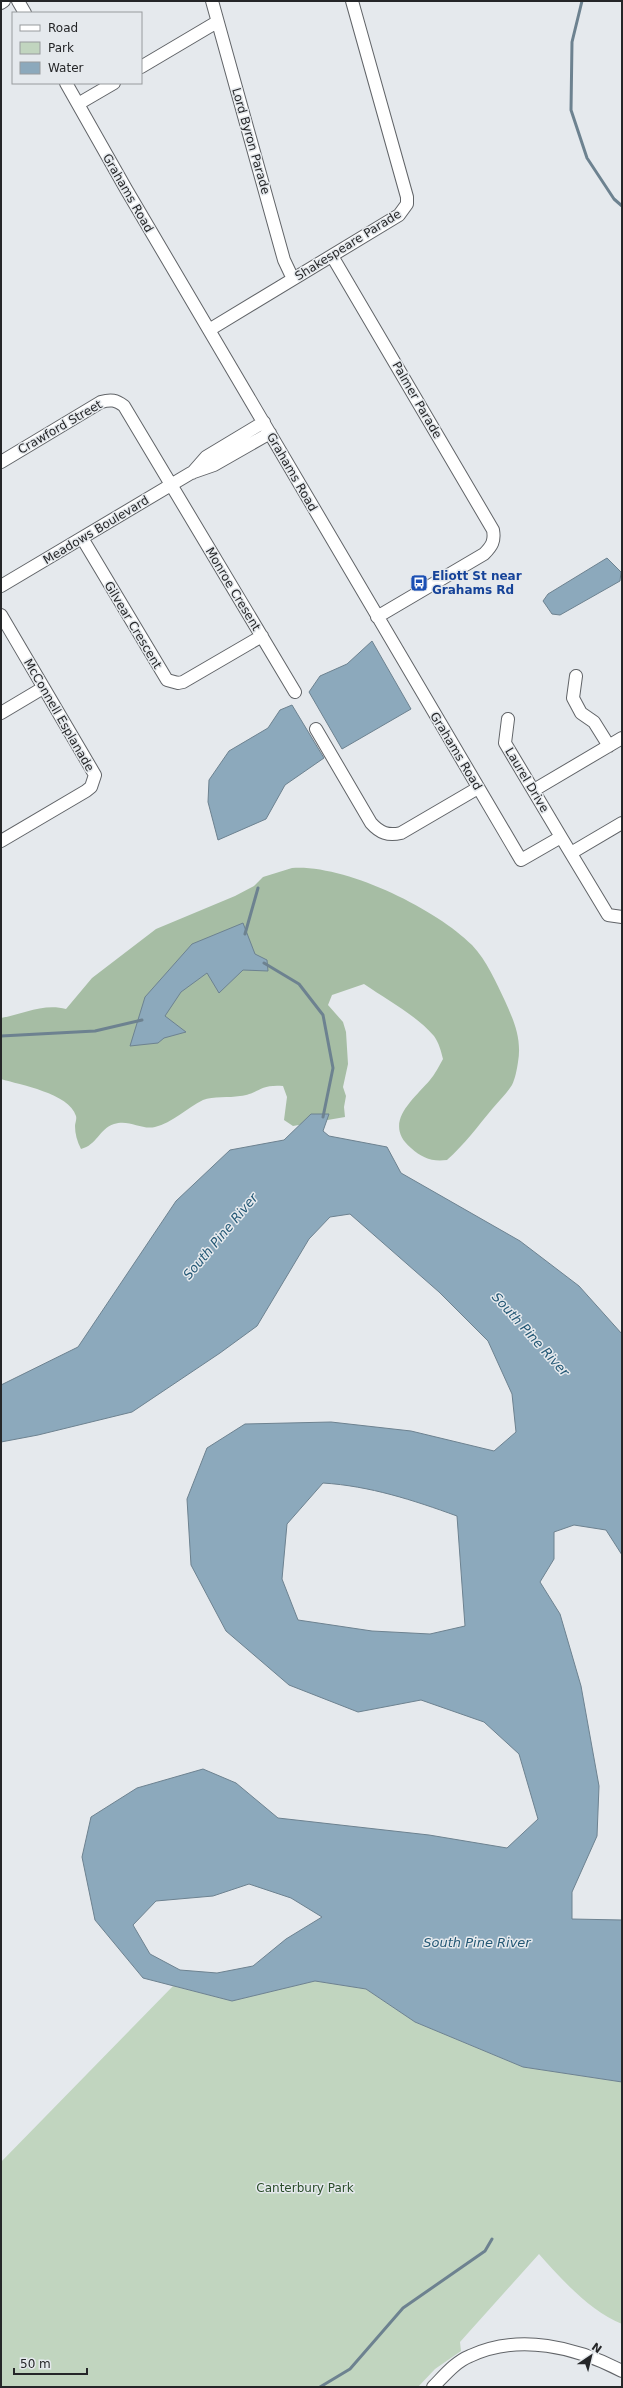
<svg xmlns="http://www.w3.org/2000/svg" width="623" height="2388" font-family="'DejaVu Sans',sans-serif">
<rect width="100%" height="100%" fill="#e5e9ed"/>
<path fill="#c1d5bf" d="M315 1981 366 1989 415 2022 523 2067 622 2082V2324C590 2311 562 2280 539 2254L460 2342 461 2351 435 2369 418 2387H1V2162L173 1986 232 2001Z"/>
<path fill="#a6bda4" d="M292 868C344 864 435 908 472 945 487 961 496 982 505 1001 514 1021 522 1039 518 1062 517 1069 515 1079 512 1085 507 1093 499 1101 493 1108 478 1126 464 1145 447 1160 432 1162 422 1158 411 1148 382 1123 413 1100 430 1080 435 1074 439 1066 443 1059 441 1051 439 1043 434 1036 416 1015 387 1000 364 984L332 995 328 1005 343 1022 346 1032 348 1064 343 1087 346 1096 344 1107 345 1117 293 1126 284 1120 287 1097 283 1086C259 1084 259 1094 240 1096 229 1098 213 1096 203 1100 187 1108 172 1123 155 1127 141 1130 129 1119 114 1124 99 1129 97 1145 81 1149 77 1141 75 1134 75 1126 75 1123 77 1119 76 1116 69 1093 20 1085 1 1079V1018C23 1014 44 1003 66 1009L92 978 156 929 235 896 254 886 263 877Z"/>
<path fill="#8ca9bc" stroke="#6d8290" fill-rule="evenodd" d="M607 558 621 572 620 581 560 615 552 614 543 601 548 594Z
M372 641 411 709 342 749 309 692 320 676 347 664Z
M292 705 324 758 285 785 266 819 218 840 208 802 209 780 229 751 268 728 280 710Z
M243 923 255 954 267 960 268 971 243 970 219 993 207 973 181 992 165 1016 186 1032 164 1038 158 1043 130 1046 145 997 192 944Z
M311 1114H329L323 1131 329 1136 387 1147 401 1173 520 1241 579 1286 622 1334V1555L606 1530 574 1525 554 1532V1559L540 1582 560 1614 581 1686 599 1786 597 1836 572 1892V1919L622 1920V2082L523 2067 415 2022 366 1989 315 1981 232 2001 143 1978 95 1920 82 1857 91 1817 137 1788 203 1769 236 1783 278 1818 429 1835 507 1848 538 1819 519 1754 484 1722 421 1700 358 1712 289 1685 226 1631 191 1565 187 1499 207 1448 245 1424 331 1422 411 1431 494 1451 516 1432 512 1394 488 1341 439 1292 350 1214 330 1217 309 1239 257 1326 220 1353 132 1412 38 1435 1 1442V1385L78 1347 176 1201 230 1150 284 1140ZM323 1483C370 1486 413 1500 457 1516L465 1626 430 1634 372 1631 298 1620 282 1579 287 1524ZM249 1884 291 1898 322 1917 286 1939 253 1966 217 1973 180 1970 150 1954 133 1925 156 1901 213 1896Z"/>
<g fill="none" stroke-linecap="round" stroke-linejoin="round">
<path stroke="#6d8290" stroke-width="3" d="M582 1 572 42 571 110 587 158 614 199 622 206
M245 934 258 888
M264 963 299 984 323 1015 333 1068 323 1117
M1 1036 95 1031 142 1020
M320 2387 350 2369 403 2308 485 2251 492 2239"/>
<g stroke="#616468" stroke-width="14">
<path id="street" d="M18 1 25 13
M212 1 284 260 293 279
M1 3 4 1
M141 67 217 22
M66 83 126 189 521 860 561 837 608 915 622 917
M78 104 114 83
M332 256 493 530C495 541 492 546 484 554L377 617
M209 330 399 215 407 204V197L352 1
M1 462 101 402C111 399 116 400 124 406L295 692
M192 473 206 457 264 422
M82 538 167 680 178 683 183 682 262 636
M1 586 191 473 214 465 270 433
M1 615 95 775 91 787 86 791 1 841
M576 676 573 698 581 713 594 722 609 746
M1 713 43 688
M508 719 505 743 561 837
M316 729 371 823C380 833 388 836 401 833L478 788
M534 790 622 738
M571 853 622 823
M433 2387C444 2376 455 2362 470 2356 519 2333 576 2347 622 2371"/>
</g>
<use href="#street" stroke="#fff" stroke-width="12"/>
</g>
<defs>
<g id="bus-square" transform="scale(0.9)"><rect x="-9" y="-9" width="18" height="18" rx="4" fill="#1a4fb4" stroke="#e5e9ed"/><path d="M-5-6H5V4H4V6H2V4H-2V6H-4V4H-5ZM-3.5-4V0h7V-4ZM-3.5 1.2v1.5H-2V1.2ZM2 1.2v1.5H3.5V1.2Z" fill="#fff"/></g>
</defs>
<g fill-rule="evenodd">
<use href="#bus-square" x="419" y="583"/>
</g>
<g text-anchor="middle" stroke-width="3" stroke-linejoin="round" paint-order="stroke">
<g font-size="12" fill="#252628" stroke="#e5e9ed">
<text transform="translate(251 141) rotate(74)" y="4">Lord Byron Parade</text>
<text transform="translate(128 193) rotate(60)" y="4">Grahams Road</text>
<text transform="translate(348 245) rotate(-32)" y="4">Shakespeare Parade</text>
<text transform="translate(417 400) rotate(60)" y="4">Palmer Parade</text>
<text transform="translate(60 427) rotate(-30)" y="4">Crawford Street</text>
<text transform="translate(292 472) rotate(60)" y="4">Grahams Road</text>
<text transform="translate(96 530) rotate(-31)" y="4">Meadows Boulevard</text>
<text transform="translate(233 589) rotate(59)" y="4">Monroe Cresent</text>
<text transform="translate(133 625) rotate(59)" y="4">Gilvear Crescent</text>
<text transform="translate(59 715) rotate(60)" y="4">McConnell Esplanade</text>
<text transform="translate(456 751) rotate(59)" y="4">Grahams Road</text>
<text transform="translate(527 780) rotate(59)" y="4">Laurel Drive</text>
</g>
<g font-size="12" font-weight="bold" fill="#164399" stroke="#e5e9ed" text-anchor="start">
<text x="432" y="580">Eliott St near<tspan x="432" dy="14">Grahams Rd</tspan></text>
</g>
<g font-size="12" fill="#2a4d29" stroke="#e5e9ed">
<text x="305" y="2192">Canterbury Park</text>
</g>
<g font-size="13" font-style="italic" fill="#245875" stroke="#e5e9ed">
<text transform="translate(220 1236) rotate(-50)" y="5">South Pine River</text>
<text transform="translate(531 1334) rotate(48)" y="5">South Pine River</text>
<text x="477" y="1947">South Pine River</text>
</g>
</g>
<rect width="623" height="2388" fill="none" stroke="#252628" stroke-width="4"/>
<rect x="12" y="12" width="130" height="72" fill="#e5e9ed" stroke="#989b9e"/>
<rect x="20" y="25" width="20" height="6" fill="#ffffff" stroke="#989b9e"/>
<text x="48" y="32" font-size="12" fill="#252628">Road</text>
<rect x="20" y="42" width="20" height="12" fill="#c1d5bf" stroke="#989b9e"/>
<text x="48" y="52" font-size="12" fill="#252628">Park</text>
<rect x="20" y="62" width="20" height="12" fill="#8ca9bc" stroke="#989b9e"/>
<text x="48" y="72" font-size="12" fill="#252628">Water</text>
<g transform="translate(591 2356) rotate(35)" stroke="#e5e9ed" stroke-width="3" paint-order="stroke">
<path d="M0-3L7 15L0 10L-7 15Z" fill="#252628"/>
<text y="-6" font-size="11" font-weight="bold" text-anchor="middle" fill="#252628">N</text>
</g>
<path d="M14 2368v6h73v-6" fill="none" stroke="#252628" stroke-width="2"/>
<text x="20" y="2368" font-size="12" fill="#252628" stroke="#e5e9ed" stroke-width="3" paint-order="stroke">50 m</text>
</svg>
